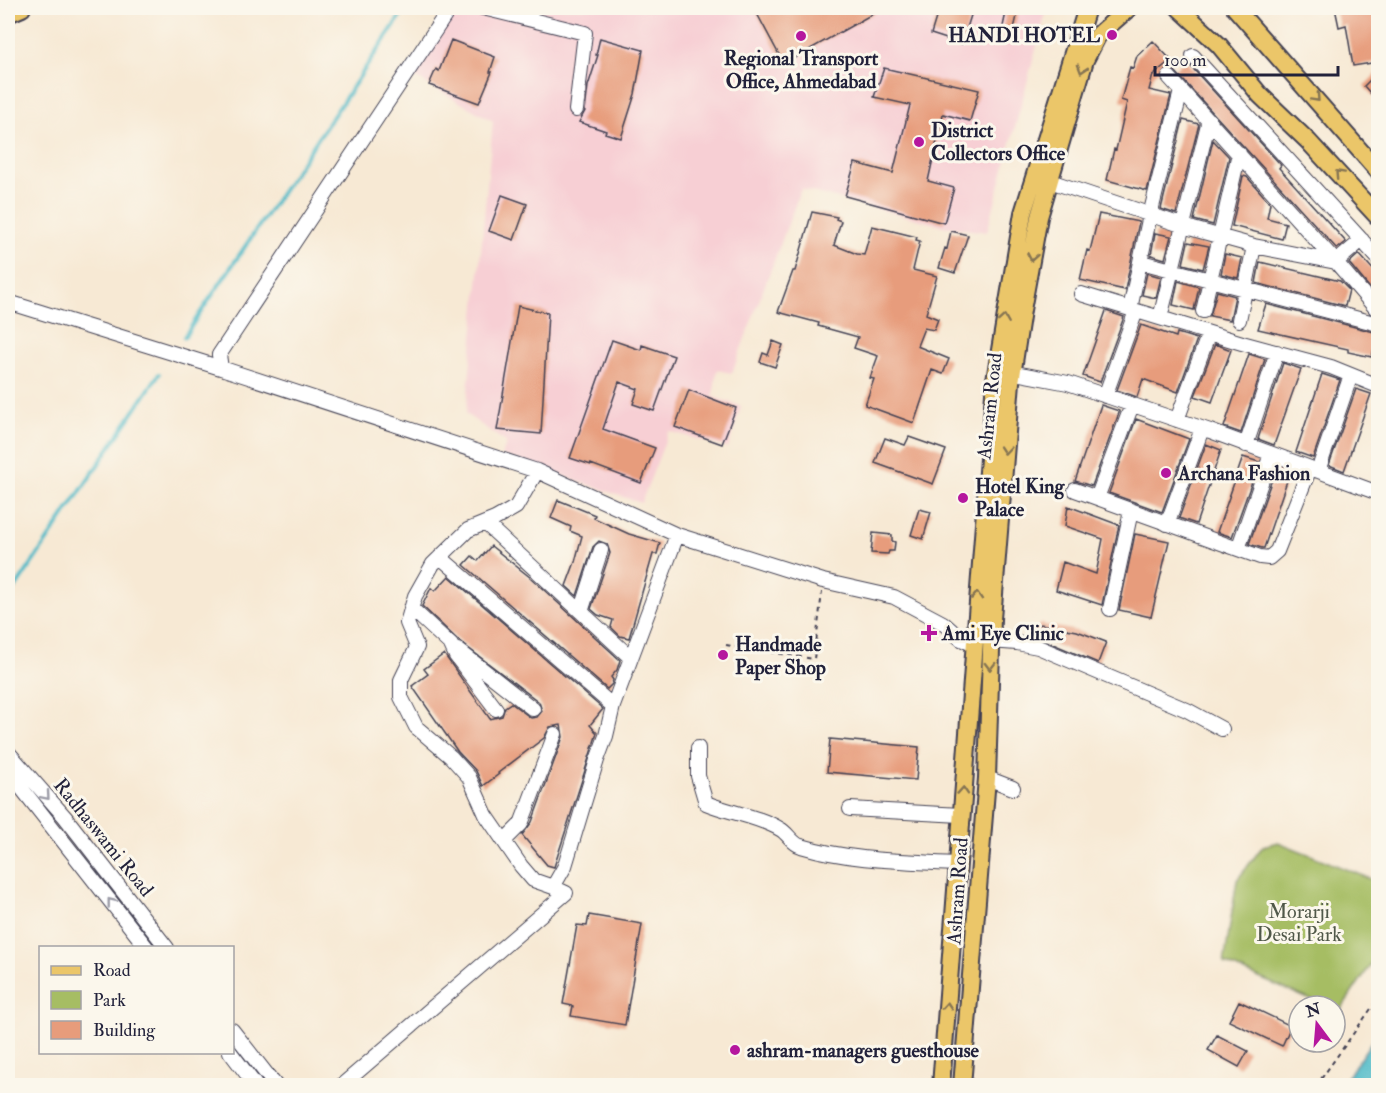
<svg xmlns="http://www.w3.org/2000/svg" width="1386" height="1093" font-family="'IM FELL Double Pica',serif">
<rect width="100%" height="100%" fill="#fbf7ec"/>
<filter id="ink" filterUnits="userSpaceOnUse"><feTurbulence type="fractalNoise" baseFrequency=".0167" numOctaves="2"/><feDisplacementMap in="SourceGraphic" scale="12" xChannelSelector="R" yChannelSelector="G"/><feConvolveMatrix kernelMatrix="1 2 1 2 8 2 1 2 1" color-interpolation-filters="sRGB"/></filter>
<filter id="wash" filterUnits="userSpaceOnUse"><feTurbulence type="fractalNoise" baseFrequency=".008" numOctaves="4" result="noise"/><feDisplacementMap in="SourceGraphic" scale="24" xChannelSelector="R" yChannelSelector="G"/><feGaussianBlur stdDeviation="1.35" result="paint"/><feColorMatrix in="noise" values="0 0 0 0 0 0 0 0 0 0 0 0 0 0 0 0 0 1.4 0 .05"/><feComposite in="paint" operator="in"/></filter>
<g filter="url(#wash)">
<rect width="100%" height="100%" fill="#f7e9d4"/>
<path fill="#f7cfd4" d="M454 8 479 11 481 8H1047L987 232 943 226 801 189 732 373 717 370 713 397 741 406 728 448 669 431 641 503 502 455 507 443 466 414 493 121 410 74Z"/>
<path fill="#a6bd63" stroke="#64704f" stroke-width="1.5" d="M1278 842 1378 882V954L1339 1012 1335 1010V1006H1325L1224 963 1237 880 1263 846Z"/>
<path fill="#4dbac8" stroke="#386e82" stroke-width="1.5" d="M1378 1032V1085H1342Z"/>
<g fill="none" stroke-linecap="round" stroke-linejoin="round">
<path stroke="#4dbac8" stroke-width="4" d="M184 337 406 8
M8 599 159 374"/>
</g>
<g id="blocks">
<path fill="#e79c7b" d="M754 8H883L784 64Z
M939 8H957L972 12 962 44 931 34Z
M1007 8H1019L1013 33 1002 31Z
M1335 8H1378V62L1353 66 1346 25 1339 27Z
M600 38 643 50 635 94 621 138 605 133 606 131 579 122 585 111 588 86 598 55H596Z
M451 40 495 57 490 72H492L479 103 429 85 436 69 439 71Z
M1153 41 1171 60 1153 75 1149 90 1171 95 1147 191 1107 180 1114 149 1116 150 1127 102 1121 100 1130 67 1133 68 1137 56Z
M1185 60 1281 165 1279 168 1346 242 1337 249 1174 70Z
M884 68 979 90 970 121 943 114 928 181 954 188 944 223 845 196 855 163 893 173 910 105 874 97Z
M1378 72V102L1364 86Z
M1183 120 1199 124 1176 214 1161 209Z
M1213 140 1229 157 1213 225 1194 220Z
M1243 176 1247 177 1270 203 1267 218 1286 223 1282 239 1232 226Z
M502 195 527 204 514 240 489 231Z
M812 212 837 217 836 219 841 221 834 245 857 254 864 255 872 226 917 237 916 240 920 241 913 270 937 276 926 314 938 319 934 330 924 328 917 346 949 359 943 374 932 370 914 423 865 405 874 379 870 378 878 356 854 348 858 337 818 326 819 323 778 312 793 271H795Z
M1099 214 1139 222 1125 290 1080 280 1087 250 1090 251Z
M951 231 968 235 955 273 939 268 945 248 947 249Z
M1155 233 1171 236 1165 259 1151 255Z
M1188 242 1209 246 1203 269 1183 264Z
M1225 254 1242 258 1238 278 1221 274Z
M1359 254 1378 275V298L1349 263Z
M1260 262 1340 281 1349 290 1345 306 1256 283Z
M1147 273 1161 277 1156 298 1142 295Z
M1178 281 1199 287 1194 310 1173 305Z
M1217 291 1235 296 1230 320 1210 316Z
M1266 304 1378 333 1372 357 1348 352V349L1258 329Z
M518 306 548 313 541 434 497 430Z
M1106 311 1124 317 1100 382 1083 376Z
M1141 325 1176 337 1177 333 1197 339 1178 392 1143 379 1137 397 1117 390Z
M612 340 641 350 642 345 674 356 654 411 633 404 638 389 619 382 603 429 655 448 641 483 591 464V465L570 458Z
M773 341 783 345 775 367 760 362 763 353 768 355Z
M1215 344 1231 350 1212 402 1195 396Z
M1249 354 1265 359 1241 433 1224 427Z
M1283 363 1301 369 1274 445 1258 439Z
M1322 374 1340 380 1313 458 1296 452Z
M1356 389 1371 394 1344 471 1329 465Z
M689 390 736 408 722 444 675 427Z
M1101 405 1119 411V413L1092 486 1075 481Z
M1136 419 1189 439 1162 512 1109 493Z
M909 437 946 450 933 484 875 463 885 438 905 445Z
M1206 444 1221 450 1196 524 1179 518Z
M1243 457 1259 462 1232 537 1217 532Z
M1276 468 1290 472 1264 548H1262L1249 544Z
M558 500 595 515 594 518 629 534 660 543 657 554H653L629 638 620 636 611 627 613 620 598 615 591 609 610 553 607 544 599 541 593 547 577 596 566 586 575 562 582 536 570 531 571 527 551 518Z
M1068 506 1119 525 1102 605 1056 590 1063 562 1096 574 1103 539 1065 526Z
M919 509 931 512 923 539 911 535Z
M873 533 892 535V541L895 542 894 551H889L888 554 871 553Z
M1135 534 1169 541 1151 617 1119 610Z
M491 546 531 578 620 660 617 670 611 677 613 680 612 684 607 689 464 565 472 556 478 561Z
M449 576 603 709 590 725 597 733 554 867 547 865 522 835 532 822 563 737 561 725 550 727 544 738 498 773 499 774 483 786 476 771 458 752 412 686 428 674 424 669 444 654 490 719 502 716 505 707 511 703 531 718 537 717 542 711 539 702 459 641 422 606 431 588 435 591Z
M1040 624 1077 631 1106 642 1098 663 1041 639 1028 636Z
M830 739 919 747 916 780 827 772Z
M589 915 642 924 625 1025 571 1016 573 1006 563 1004 577 925 587 926Z
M1239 1001 1291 1026 1282 1046 1229 1021Z
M1217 1035 1248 1051 1239 1067 1208 1050Z"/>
</g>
</g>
<g filter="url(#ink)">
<use href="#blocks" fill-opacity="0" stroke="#424052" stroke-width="1.5"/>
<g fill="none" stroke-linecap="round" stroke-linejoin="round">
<g stroke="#424052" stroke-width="16">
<path id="minor" d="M450 8 219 355 221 368 537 471 677 535 823 581 894 597 943 623 961 639 974 645
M483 8 585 33 576 110
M1193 56 1378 258
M1169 77 1336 262 1362 240
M1050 181 1193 229 1254 246 1336 262 1378 311
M1141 262 1378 324
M1081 294 1242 343 1331 367 1378 386
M8 302 221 368
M1130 309 1150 215 1181 91
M1203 311 1239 153
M1160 318 1209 120
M1239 320 1254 246
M1004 371 1068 383 1210 431 1378 493
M1105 396 1136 311
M1177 420 1209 333
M1246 445 1277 352
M537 471 516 507 495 519 468 530 433 564 415 596 407 623 417 647 401 680V697L416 727 451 757 469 777 486 815 521 866 533 880 553 887 565 866 597 760 606 736 613 706 677 535
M1318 471 1351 375
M1075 490 1260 557 1269 558 1277 551 1310 468
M1097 498 1132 405
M485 523 631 658
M1167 524 1202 429
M1238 549 1271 454
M440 557 613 706
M411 608 451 645 456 656 496 709
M1110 609 1131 511
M581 612 601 550
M990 641 1017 643 1038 647 1187 710 1222 729
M458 650 533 709
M698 748V776L706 803C730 813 758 816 780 829 788 833 792 844 801 846 851 861 905 861 957 864
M8 752 65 817 167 948
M8 771 147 948
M987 778 1013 788
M850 809 961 815
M505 840 521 824 555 734
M232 1030 276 1086
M230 1052 256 1086
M341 1086 566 893 553 887"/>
</g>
<g stroke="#424052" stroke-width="20">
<path id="major" d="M1179 8 1219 45 1260 95 1308 141 1378 217
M1235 8 1378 171
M8 14 22 8
M941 1086 995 380 1023 213 1087 8
M962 1086 987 778 992 619 1011 382 1022 310 1039 217 1085 60 1098 35 1129 8"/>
</g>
<path stroke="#424052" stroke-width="2" stroke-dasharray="4.5 4.5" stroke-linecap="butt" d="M726 645 814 659 822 592
M1316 1086 1378 999"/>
<use href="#minor" stroke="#fff" stroke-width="14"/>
<use href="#major" stroke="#ebc669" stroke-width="16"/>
</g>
<defs><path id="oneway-chevron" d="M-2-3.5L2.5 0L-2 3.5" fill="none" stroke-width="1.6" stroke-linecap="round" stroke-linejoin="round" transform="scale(1.5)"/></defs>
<g stroke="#867452">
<use href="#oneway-chevron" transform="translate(1082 69) rotate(107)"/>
<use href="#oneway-chevron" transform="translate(1316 98) rotate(47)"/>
<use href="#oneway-chevron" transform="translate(1339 174) rotate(-133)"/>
<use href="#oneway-chevron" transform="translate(1032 257) rotate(100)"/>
<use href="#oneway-chevron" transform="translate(1004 319) rotate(-81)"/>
<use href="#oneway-chevron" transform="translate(1005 450) rotate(95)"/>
<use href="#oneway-chevron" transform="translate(977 596) rotate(-86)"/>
<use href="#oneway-chevron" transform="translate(990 666) rotate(91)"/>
<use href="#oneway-chevron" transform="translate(963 791) rotate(-86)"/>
<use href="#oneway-chevron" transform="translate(947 1006) rotate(-86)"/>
</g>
<g stroke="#9c9ca7">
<use href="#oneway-chevron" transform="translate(46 796) rotate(49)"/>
<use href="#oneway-chevron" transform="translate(111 902) rotate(-128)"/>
</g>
</g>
<g fill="#b5179e" stroke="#fbf7ec" stroke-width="2">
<circle cx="1112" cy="35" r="6"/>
<circle cx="801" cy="36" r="6"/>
<circle cx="919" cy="142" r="6"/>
<circle cx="1166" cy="473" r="6"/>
<circle cx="963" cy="498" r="6"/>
<path d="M926 624h6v6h6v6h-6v6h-6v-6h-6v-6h6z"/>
<circle cx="723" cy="655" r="6"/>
<circle cx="735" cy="1050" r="6"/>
</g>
<g text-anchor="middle" stroke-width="6" stroke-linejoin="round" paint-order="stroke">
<g font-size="20" font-weight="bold" fill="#22223b" stroke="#fbf7ec" text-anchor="start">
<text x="1100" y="42" text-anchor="end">HANDI HOTEL</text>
<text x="801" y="65" text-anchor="middle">Regional Transport<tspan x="801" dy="23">Office, Ahmedabad</tspan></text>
<text x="931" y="137">District<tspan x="931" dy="23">Collectors Office</tspan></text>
<text x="1178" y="480">Archana Fashion</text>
<text x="975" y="493">Hotel King<tspan x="975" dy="23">Palace</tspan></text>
<text x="942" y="640">Ami Eye Clinic</text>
<text x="735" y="651">Handmade<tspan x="735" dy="23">Paper Shop</tspan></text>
<text x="747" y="1057">ashram-managers guesthouse</text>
</g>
<g font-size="20" fill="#22223b" stroke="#fbf7ec">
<text transform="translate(989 406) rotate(-84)" y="7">Ashram Road</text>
<text transform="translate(104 837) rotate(51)" y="7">Radhaswami Road</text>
<text transform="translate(957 891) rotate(-86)" y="7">Ashram Road</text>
</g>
<g font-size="20" fill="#505849" stroke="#fbf7ec">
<text x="1299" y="918">Morarji<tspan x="1299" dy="23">Desai Park</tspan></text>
</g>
</g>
<rect width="1386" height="1093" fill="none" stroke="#fbf7ec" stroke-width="30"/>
<rect x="39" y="946" width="195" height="108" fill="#fbf7ec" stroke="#a4a2a5" stroke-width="1.5"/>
<rect x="51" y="966" width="30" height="9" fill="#ebc669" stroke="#a4a2a5" stroke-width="1.5"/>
<text x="93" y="976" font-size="18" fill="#22223b">Road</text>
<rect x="51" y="991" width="30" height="18" fill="#a6bd63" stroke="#a4a2a5" stroke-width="1.5"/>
<text x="93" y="1006" font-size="18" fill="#22223b">Park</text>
<rect x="51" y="1021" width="30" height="18" fill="#e79c7b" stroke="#a4a2a5" stroke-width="1.5"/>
<text x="93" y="1036" font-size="18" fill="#22223b">Building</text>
<g transform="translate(1317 1024) rotate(344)"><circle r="28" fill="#fbf7ec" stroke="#a4a2a5" stroke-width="1.5"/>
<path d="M0-4.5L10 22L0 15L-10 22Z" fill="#b5179e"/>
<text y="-9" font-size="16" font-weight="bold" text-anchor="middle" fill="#22223b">N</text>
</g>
<path d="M1155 66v9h183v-9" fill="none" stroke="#22223b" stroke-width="3"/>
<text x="1164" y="66" font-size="18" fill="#22223b" stroke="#fbf7ec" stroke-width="4.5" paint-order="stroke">100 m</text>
</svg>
